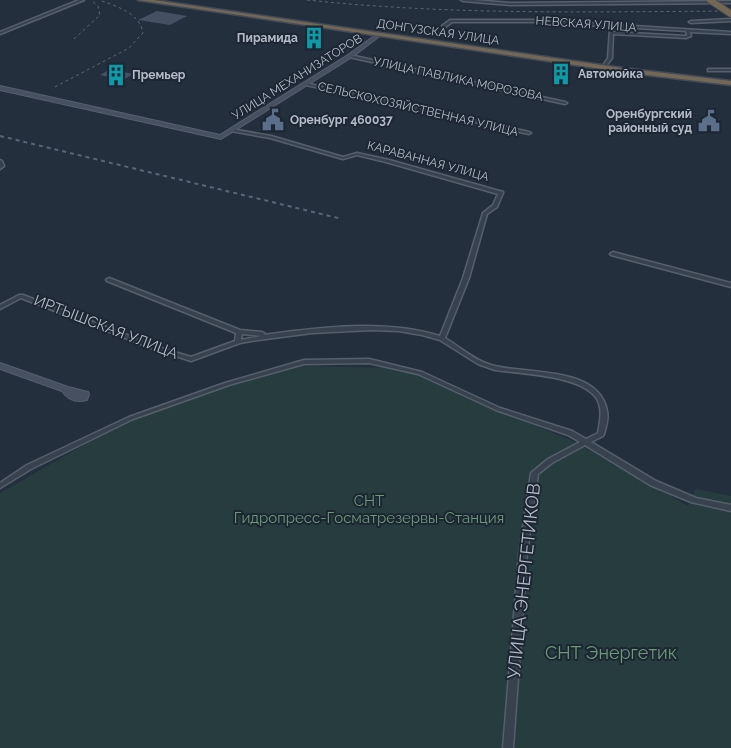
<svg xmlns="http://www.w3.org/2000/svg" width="731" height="748" font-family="Raleway,sans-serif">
<rect width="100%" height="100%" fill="#242f3e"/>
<path fill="#263c3f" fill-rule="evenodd" d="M292 366 402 368 579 444 688 506 696 489 731 496V748H0V493L131 418ZM540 471 518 644 535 474Z"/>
<path fill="#455162" d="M157 11 187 16 170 25 138 20Z
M110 69 133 74 123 80 100 75Z"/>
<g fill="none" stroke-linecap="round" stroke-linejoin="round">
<g stroke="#565f6c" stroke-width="3">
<path id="street" d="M79 0H84L0 34V32Z
M461 0H474L511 3 731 1V3L511 5 463 1Z
M731 19V21L691 23 689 22 691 21Z
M450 20H535L731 32V34L690 32 691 36 686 38 613 34 612 58 607 65H606L604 64 608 58 610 29H612L613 32 686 36 687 35 686 31 535 22H452L444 28H442V26Z
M350 55 565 102 567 103 565 104 349 57 348 56Z
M708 69H731V71H708Z
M305 83 529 132 531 133 529 134 306 85H305Z
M231 129 271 136 343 157 357 153 389 160 503 192V193L497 207 487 214 469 278 445 338C460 347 474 360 491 365 524 375 599 365 607 411 609 419 606 427 604 434L603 436 591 442 656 481 696 498 731 505V511L691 502 650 485 585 445 552 463 538 474 527 554 513 748H503L519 554 531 473 548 459 580 442 568 435 496 410 418 374 369 363 304 364 229 385 133 419 31 469 0 488V483L27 465 129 417 225 383 304 360 369 359 422 372 500 408 572 431 586 439 598 433C600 421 603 410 597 399 582 375 521 374 495 370L478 364 440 340 422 335 399 331 371 330 312 333 258 340 240 343 191 361 154 349 21 298 0 309V305L19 295H23L158 347 191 357 235 341 236 333 107 281 106 280 107 279 109 278 240 330 262 332 264 333 265 334 264 335C319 327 386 319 440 336L463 278 483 213 493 205 498 194 386 162 357 155 343 159 270 138 231 131ZM242 334 261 336 241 340Z
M0 160 2 161 4 166 0 169Z
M613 252 731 283V287L611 255 610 254Z"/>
</g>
<g stroke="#565f6c" stroke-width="2">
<path id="secondary" d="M377 34 381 35 352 57 221 139 0 90V86L220 135 348 55Z
M0 363 68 387 88 392 89 394 87 400C76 403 68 400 62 391L0 369Z"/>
</g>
<g stroke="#434c59" stroke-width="3">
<path id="highway" d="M138 0H153L622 68 731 81V85L622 72Z"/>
</g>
<use href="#street" fill="#38414e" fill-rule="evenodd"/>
<use href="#secondary" fill="#465061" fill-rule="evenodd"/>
<use href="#highway" fill="#746855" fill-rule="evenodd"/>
<path stroke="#5a6575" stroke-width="1" stroke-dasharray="3 3" stroke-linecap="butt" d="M307 0C448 15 589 12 731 11
M74 39 100 15 98 6 91 0
M55 87 129 48 143 33C140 13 116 6 99 0"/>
<path stroke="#5a6575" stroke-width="2" stroke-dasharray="4 4" stroke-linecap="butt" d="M0 136 342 219"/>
<g stroke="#434c59" stroke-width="8" stroke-linecap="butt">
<path id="highway-bridge" d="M710 0 731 14"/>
</g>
<use href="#highway-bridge" stroke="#746855" stroke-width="6"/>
</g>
<defs>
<g id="building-bare" transform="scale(1.725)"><path d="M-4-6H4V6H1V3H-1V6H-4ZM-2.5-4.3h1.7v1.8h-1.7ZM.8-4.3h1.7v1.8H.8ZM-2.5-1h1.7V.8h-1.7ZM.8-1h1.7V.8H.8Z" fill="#0f9aa8" stroke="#1d2633" stroke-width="2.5" paint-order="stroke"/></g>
<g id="civic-bare" transform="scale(1.725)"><path d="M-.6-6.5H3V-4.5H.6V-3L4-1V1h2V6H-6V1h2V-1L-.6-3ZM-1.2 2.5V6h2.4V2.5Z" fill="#5c6f8a" stroke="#1d2633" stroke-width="2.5" paint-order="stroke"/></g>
</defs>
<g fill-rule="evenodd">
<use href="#building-bare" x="314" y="38"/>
<use href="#building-bare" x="561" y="74"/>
<use href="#building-bare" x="116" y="75"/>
<use href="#civic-bare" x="273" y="120"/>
<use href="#civic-bare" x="709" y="121"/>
</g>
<g text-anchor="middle" stroke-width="4" stroke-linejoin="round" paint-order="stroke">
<g font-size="12" fill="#b4bcc9" stroke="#1d2633">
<text transform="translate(586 24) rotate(4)" y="4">НЕВСКАЯ УЛИЦА</text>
<text transform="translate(438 32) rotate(8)" y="4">ДОНГУЗСКАЯ УЛИЦА</text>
<text transform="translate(297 77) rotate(-32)" y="4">УЛИЦА МЕХАНИЗАТОРОВ</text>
<text transform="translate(458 79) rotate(12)" y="4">УЛИЦА ПАВЛИКА МОРОЗОВА</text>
<text transform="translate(418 109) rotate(13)" y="4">СЕЛЬСКОХОЗЯЙСТВЕННАЯ УЛИЦА</text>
<text transform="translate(428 161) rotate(15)" y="4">КАРАВАННАЯ УЛИЦА</text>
</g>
<g font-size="12" font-weight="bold" fill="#b4bcc9" stroke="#1d2633" text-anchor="start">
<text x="298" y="42" text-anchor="end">Пирамида</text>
<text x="578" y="78">Автомойка</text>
<text x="132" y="79">Премьер</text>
<text x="692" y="118" text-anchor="end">Оренбургский<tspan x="692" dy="14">районный суд</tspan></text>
<text x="290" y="124">Оренбург 460037</text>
</g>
<g font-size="15" fill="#b4bcc9" stroke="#1d2633">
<text transform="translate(106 327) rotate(21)" y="5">ИРТЫШСКАЯ УЛИЦА</text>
</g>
<g font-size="15" fill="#6b9a76" stroke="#1d2633">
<text x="369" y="506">СНТ<tspan x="369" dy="17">Гидропресс-Госматрезервы-Станция</tspan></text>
</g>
<g font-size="18" fill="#b4bcc9" stroke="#1d2633">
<text transform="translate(524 581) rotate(-84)" y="6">УЛИЦА ЭНЕРГЕТИКОВ</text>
</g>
<g font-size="18" fill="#6b9a76" stroke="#1d2633">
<text x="611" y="659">СНТ Энергетик</text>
</g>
</g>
</svg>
